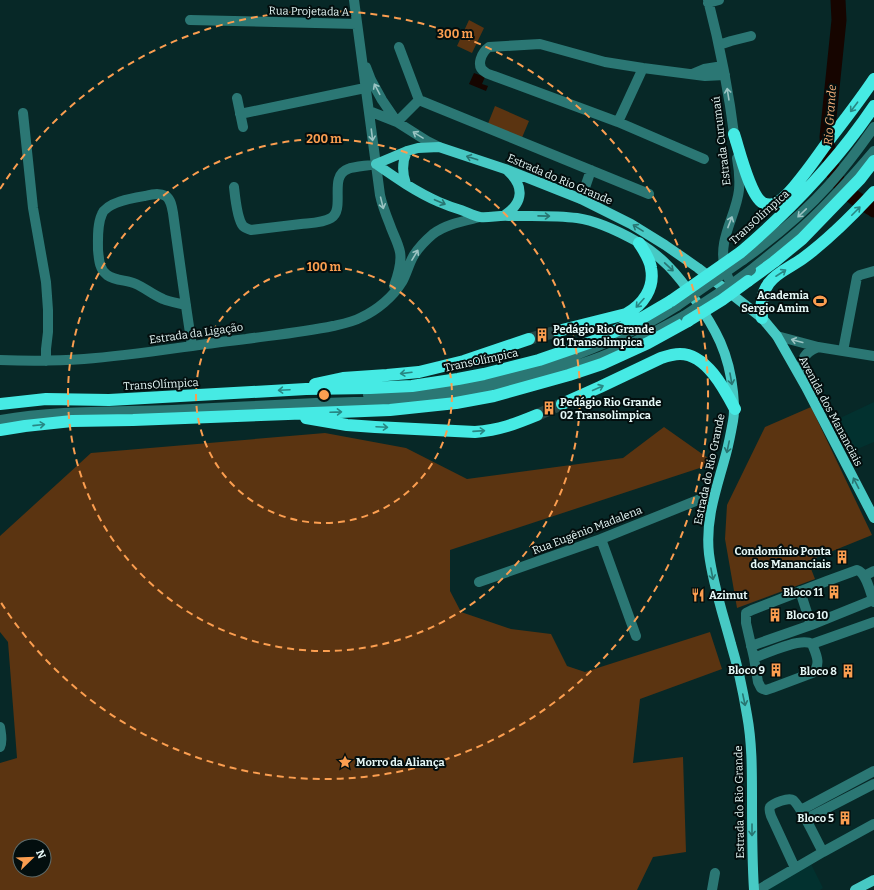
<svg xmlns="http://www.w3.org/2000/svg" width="874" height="890" font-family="Bitter,serif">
<rect width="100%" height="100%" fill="#072827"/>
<path fill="#02312f" d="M874 402V442L855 450 838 419Z
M810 862 823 888 820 890H767Z"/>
<path fill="#5b3411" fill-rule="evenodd" d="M469 20 484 28 472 53 457 46Z
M495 106 529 121 521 140 487 126Z
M811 407 872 535 808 561 815 579 737 608 725 539 727 505 765 427Z
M664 427 715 463 450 550V591L461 612 511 629 551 634 567 666 585 672 710 632 722 669 640 699 633 763 683 757 686 852 653 857 637 890H0V763L17 758 8 642 0 632V536L91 453 325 433 406 448 467 479 623 458ZM20 846H44V870H20Z"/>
<path fill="#160500" d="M474 73 485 77 482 84 488 86 486 91 469 84Z"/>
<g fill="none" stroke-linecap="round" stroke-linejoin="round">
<path stroke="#160500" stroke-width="15" d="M838 0 839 20 827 137C828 153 830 170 839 183 847 195 862 202 874 210"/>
<path stroke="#284746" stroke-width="12" stroke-dasharray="12 6" stroke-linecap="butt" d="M529 339 558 331
M537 415 562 404"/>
<path stroke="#2b7774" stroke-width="10" d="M354 0 380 195C382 205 386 215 390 225 393 234 398 242 400 252 402 263 398 275 394 286
M708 0C720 46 729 93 735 141
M708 3 719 0
M190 20 357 24
M719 45 731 41 751 36
M399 47 419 100 649 194
M366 67 371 80 382 100 397 122 427 141 439 147
M692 74 704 69 723 66
M237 98 243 127
M369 111 397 122
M23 113 33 208 46 282 48 310V332L46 349V361
M240 114 365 88
M397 122 419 100
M618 122 643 68
M704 159 618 122 494 76C491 75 487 74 485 72 475 66 482 52 489 47L540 44 605 62 643 68 705 76 725 75
M234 187C235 196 237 219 243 226 245 228 248 229 251 230 268 228 284 226 301 224 310 223 323 223 331 218 346 209 328 176 348 169 355 166 368 166 376 164
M581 199 591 170
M743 260C774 238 803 214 829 185 845 167 860 147 874 127
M751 270C769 255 788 241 805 225 830 202 852 177 874 151
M735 292C732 285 726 275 725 269 717 239 736 217 739 190 740 179 739 169 737 158
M186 305C178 303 170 302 163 299 153 295 145 288 136 284 127 280 116 281 107 275 99 269 99 259 98 250 98 239 97 225 102 214 107 202 133 198 145 196 149 195 153 194 157 194 160 194 164 195 166 196 171 200 172 207 173 213 179 257 185 301 192 346
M777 336 818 347 874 356
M843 351 857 277 860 275 874 271
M0 360C28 361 56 361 84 359 139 355 192 345 246 339 275 335 304 332 333 326 342 324 353 322 362 317 377 310 393 297 402 282 407 273 409 263 414 255 419 247 426 240 433 234 446 224 464 221 480 217
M805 383C801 365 798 355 818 347
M368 395C399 393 430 391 462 386 526 376 588 353 646 324 657 319 667 312 677 306
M0 420C56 410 114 412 172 410 220 408 268 405 316 403 354 402 393 402 431 398 451 396 471 392 490 388 500 386 509 385 518 382 554 373 591 362 624 347 645 337 664 327 684 316
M601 539 636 636
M864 576 874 571
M479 582 601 539 703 498 715 492
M800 591 811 625
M812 644C816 654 822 665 812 673L772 688 766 690 763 689 761 688 758 682 754 658 746 623V613L752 610 827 581 857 570C867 573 870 593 874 602
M751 646 811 625 873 600
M754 658C767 653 801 637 812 644L874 622
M0 727C1 734 3 741 0 747
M801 810 874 771
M806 819 874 784
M795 868 771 816C770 813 769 809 770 807 773 803 789 797 793 800 801 806 817 842 823 852
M712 890 715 873
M758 890 823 852 874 824"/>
<path stroke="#47c9c4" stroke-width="10" d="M376 164C396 178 416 192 439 202 446 205 454 208 461 210 467 212 474 216 480 217 489 218 500 215 509 216 532 216 555 215 577 218 598 221 618 231 636 241 661 255 678 275 694 298 716 329 729 353 733 392 734 402 735 411 733 421 731 432 729 443 726 454 717 488 705 518 709 554 713 585 723 614 731 644 738 667 743 691 747 715 752 742 752 770 752 797 752 828 752 859 754 890
M376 164 407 151 418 148 439 147 505 169 581 199 631 224 665 245 698 268 762 318 777 336 806 387 874 518
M406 184C402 173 402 162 407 151
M505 215C524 202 524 186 508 171
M855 890 874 880"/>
<path stroke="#46eae4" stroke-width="12" d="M734 134C739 149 750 196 763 203 767 205 774 205 778 202 789 195 797 183 805 173 816 159 825 145 836 131 849 114 862 97 874 79
M741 252C791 209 837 161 874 106
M748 281 774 262 802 239 860 179 874 161
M762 318C761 306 761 293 769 283 777 272 791 267 802 259 828 240 852 216 874 192
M558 331 626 314C643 305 655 288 651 268 650 259 644 251 639 243
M315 384 343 378 387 375 419 372 464 361 529 339
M0 404 46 399 109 400 306 389 370 388 412 386 458 379 484 374 539 360 597 340 642 318 671 301
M562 404 600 387 661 358C667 356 673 354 680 354 706 354 724 388 735 409
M306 418 347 425 375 427 475 432C500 430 515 424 537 415
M0 430 25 426 72 421 133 420 288 414 390 410 456 403 494 396 569 375 602 364 648 343 688 321"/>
<path stroke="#2b7774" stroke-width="10" d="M677 306 743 260
M684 316 722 291 751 270"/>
<path stroke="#46eae4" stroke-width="12" d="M671 301 741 252
M688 321 722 300 748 281"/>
</g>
<defs><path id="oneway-shaft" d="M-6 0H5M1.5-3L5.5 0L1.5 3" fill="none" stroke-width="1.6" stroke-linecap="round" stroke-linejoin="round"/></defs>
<g stroke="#9bc4c3">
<use href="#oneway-shaft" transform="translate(377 89) rotate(-118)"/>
<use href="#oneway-shaft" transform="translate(728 94) rotate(-99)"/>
<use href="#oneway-shaft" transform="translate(372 135) rotate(83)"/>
<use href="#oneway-shaft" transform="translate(418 135) rotate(-148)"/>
<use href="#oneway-shaft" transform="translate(382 203) rotate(76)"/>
<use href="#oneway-shaft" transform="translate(802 213) rotate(136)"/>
<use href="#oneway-shaft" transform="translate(730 222) rotate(-69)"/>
<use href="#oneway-shaft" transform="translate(415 255) rotate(-59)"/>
<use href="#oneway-shaft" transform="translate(797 341) rotate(-165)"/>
</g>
<g stroke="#288784">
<use href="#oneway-shaft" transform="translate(854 107) rotate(127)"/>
<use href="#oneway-shaft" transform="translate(856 211) rotate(-45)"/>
<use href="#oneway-shaft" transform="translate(781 273) rotate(-33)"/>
<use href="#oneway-shaft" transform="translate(640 303) rotate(132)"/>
<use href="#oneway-shaft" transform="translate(406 373) rotate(173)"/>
<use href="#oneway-shaft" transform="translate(598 388) rotate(-24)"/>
<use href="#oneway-shaft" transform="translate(284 390) rotate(177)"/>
<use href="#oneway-shaft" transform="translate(336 412) rotate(-2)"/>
<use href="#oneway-shaft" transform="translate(39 425) rotate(-6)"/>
<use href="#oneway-shaft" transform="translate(382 427) rotate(3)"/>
<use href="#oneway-shaft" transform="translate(479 431) rotate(-4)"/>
</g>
<g stroke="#287572">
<use href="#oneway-shaft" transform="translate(472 158) rotate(-162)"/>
<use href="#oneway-shaft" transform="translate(440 202) rotate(23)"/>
<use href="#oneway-shaft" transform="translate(544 216) rotate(1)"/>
<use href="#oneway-shaft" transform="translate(638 228) rotate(-148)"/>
<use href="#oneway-shaft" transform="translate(669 267) rotate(43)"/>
<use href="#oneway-shaft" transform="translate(731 379) rotate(80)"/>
<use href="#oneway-shaft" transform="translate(728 447) rotate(102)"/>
<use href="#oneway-shaft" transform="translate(856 483) rotate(-117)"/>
<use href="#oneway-shaft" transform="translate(712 574) rotate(79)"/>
<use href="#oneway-shaft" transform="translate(744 700) rotate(78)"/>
<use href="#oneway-shaft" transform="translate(752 830) rotate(90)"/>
</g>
<g fill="none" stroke="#fb9e50" stroke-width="2" stroke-dasharray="7 5">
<circle cx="324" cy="395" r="128"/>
<circle cx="324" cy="395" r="256"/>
<path d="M0 189A384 384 0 1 1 0 601"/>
</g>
<defs>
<g id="stadium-bare" transform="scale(1.08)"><path d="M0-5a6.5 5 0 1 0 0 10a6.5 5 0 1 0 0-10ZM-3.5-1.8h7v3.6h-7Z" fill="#fb9e50" stroke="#030e0e" stroke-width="2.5" paint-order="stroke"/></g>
<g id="building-bare" transform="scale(1.08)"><path d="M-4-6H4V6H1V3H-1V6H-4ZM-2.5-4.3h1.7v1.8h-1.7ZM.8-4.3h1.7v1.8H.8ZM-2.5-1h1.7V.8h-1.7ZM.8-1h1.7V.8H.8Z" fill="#fb9e50" stroke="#030e0e" stroke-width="2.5" paint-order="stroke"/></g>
<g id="restaurant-bare" transform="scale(1.08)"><path d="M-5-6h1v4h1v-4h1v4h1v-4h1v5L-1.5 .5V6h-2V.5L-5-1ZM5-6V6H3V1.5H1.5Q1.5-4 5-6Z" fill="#fb9e50" stroke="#030e0e" stroke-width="2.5" paint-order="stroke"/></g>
<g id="sight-bare" transform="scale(1.08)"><path d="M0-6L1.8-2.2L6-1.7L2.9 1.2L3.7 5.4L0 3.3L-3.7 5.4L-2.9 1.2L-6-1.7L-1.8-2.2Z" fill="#fb9e50" stroke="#030e0e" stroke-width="2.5" paint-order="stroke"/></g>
</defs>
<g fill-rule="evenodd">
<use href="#stadium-bare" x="820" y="301"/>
<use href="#building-bare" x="542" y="335"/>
<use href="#building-bare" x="549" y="408"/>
<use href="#building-bare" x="842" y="557"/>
<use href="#building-bare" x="834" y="592"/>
<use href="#restaurant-bare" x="698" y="595"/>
<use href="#building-bare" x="775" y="615"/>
<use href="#building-bare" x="776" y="670"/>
<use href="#building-bare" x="848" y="671"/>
<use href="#sight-bare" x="345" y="762"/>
<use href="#building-bare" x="845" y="818"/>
</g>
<g text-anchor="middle" stroke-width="4" stroke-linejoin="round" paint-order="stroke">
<g font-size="11" fill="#e6f8f7" stroke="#030e0e">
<text transform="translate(309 11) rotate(1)" y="4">Rua Projetada A</text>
<text transform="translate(721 141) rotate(-97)" y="4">Estrada Curumaú</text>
<text transform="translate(560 179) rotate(23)" y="4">Estrada do Rio Grande</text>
<text transform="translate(759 217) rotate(-42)" y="4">TransOlímpica</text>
<text transform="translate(196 333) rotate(-8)" y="4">Estrada da Ligação</text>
<text transform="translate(481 360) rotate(-12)" y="4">TransOlímpica</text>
<text transform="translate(161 384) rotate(-3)" y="4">TransOlímpica</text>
<text transform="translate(831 411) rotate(62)" y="4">Avenida dos Mananciais</text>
<text transform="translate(709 469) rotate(-78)" y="4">Estrada do Rio Grande</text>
<text transform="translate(587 530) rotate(-21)" y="4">Rua Eugênio Madalena</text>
<text transform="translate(739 802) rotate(-91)" y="4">Estrada do Rio Grande</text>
</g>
<g font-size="11" font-weight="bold" fill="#e6f8f7" stroke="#030e0e" text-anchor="end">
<text x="809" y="299">Academia<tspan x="809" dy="13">Sergio Amim</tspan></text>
<text x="553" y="333" text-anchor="start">Pedágio Rio Grande<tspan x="553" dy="13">01 Transolimpica</tspan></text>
<text x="560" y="406" text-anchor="start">Pedágio Rio Grande<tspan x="560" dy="13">02 Transolimpica</tspan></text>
<text x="831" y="555">Condomínio Ponta<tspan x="831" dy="13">dos Mananciais</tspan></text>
<text x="823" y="596">Bloco 11</text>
<text x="709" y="599" text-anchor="start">Azimut</text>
<text x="786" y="619" text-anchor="start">Bloco 10</text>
<text x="765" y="674">Bloco 9</text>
<text x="837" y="675">Bloco 8</text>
<text x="356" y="766" text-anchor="start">Morro da Aliança</text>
<text x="834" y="822">Bloco 5</text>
</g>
<g font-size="12" font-style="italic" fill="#f6b07a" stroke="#030e0e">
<text transform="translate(830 115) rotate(-86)" y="4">Rio Grande</text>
</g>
</g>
<circle cx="324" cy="395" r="6" fill="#fb9e50" stroke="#030e0e" stroke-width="2"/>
<g font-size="12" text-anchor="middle" font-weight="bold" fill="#fb9e50" stroke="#030e0e" stroke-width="4" stroke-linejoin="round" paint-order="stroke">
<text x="455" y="38">300 m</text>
<text x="324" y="143">200 m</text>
<text x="324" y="271">100 m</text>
</g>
<g transform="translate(32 858) rotate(67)"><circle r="19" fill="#030e0e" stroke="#5e6c6b"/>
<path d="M0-3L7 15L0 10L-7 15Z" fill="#fb9e50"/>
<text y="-6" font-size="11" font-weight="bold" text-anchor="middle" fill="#e6f8f7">N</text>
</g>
</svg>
